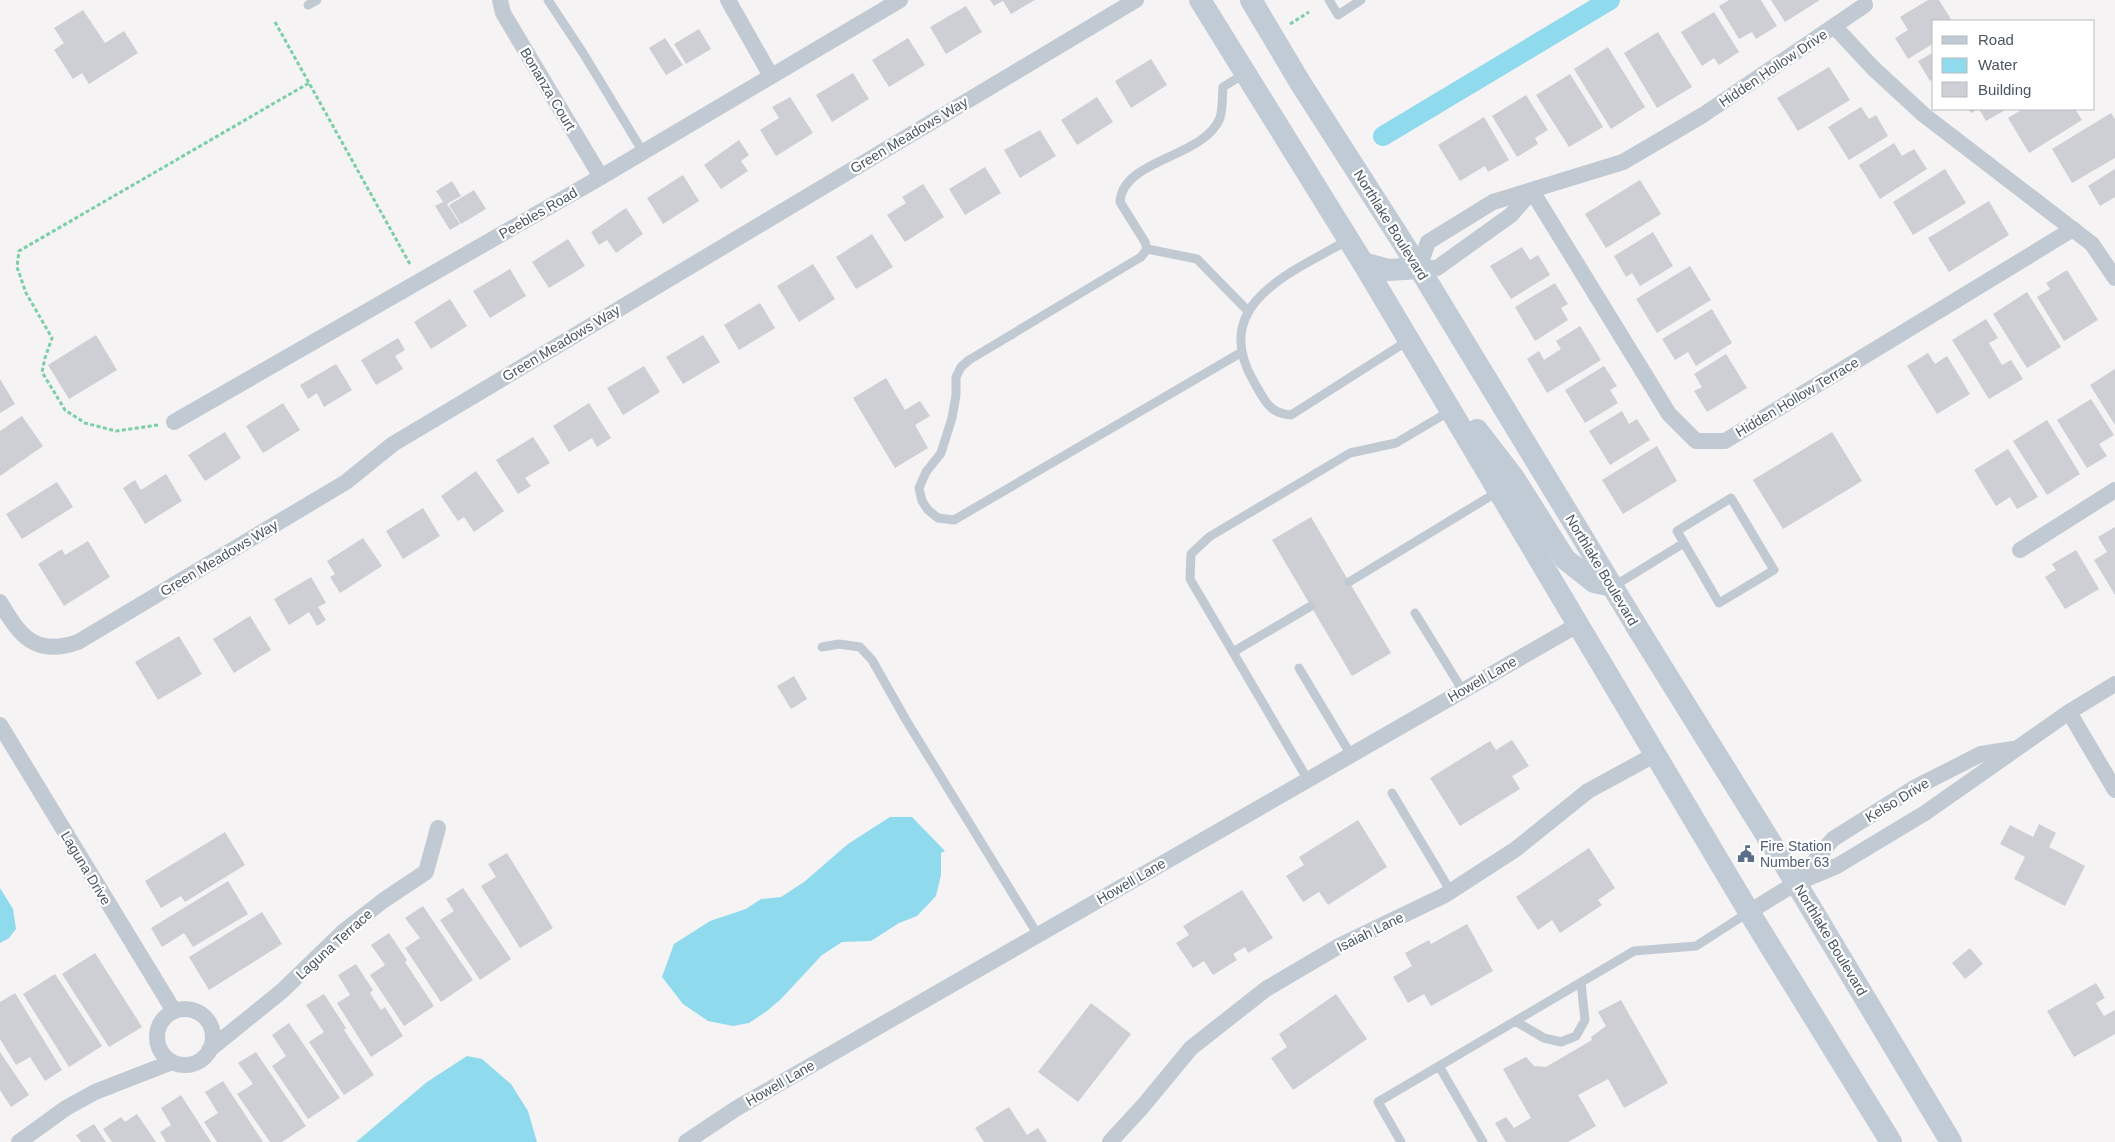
<svg xmlns="http://www.w3.org/2000/svg" width="2115" height="1142" font-family="Arial,sans-serif">
<rect width="100%" height="100%" fill="#f5f3f3"/>
<path fill="#90daee" d="M890 817H912L945 851 941 853V875L936 896 917 916 899 923 871 941 842 942 822 955 781 999 767 1011 749 1023 733 1026 708 1021 683 1004 662 977 674 944 710 921 746 909 761 899 781 897 804 882 848 844Z
M0 888 13 909 16 929 9 938 0 943Z
M467 1056 482 1059 511 1084 528 1111 537 1142H356L427 1082Z"/>
<g fill="none" stroke-linecap="round" stroke-linejoin="round">
<path stroke="#90daee" stroke-width="20" d="M1383 136 1610 0"/>
</g>
<path fill="#cdcfd5" d="M990 0H1035L1011 14 1003 1 994 6Z
M1729 0H1761L1777 26 1756 39 1752 32 1739 39 1719 6Z
M1771 0H1820L1785 22Z
M1928 0H1939L1952 21H1934V43L1908 59 1895 38 1908 30 1900 17Z
M966 6 982 32 946 54 930 27Z
M83 10 105 43 124 31 138 53 89 84 82 73 73 79 54 50 64 43 54 28Z
M1714 12 1739 52 1719 65 1714 58 1702 66 1681 32Z
M699 29 711 49 686 64 674 44Z
M1658 32 1692 87 1657 108 1624 53Z
M665 38 683 65 666 75 649 48Z
M908 38 925 65 889 87 872 60Z
M1608 47 1645 107 1611 129 1574 69Z
M1934 52V79L1930 81 1918 61Z
M1151 59 1167 85 1131 108 1115 81Z
M1829 67 1850 100 1798 131 1777 98Z
M853 73 869 99 832 122 816 95Z
M1570 74 1603 127 1569 147 1536 95Z
M1526 95 1548 130 1535 138 1538 144 1517 157 1492 116Z
M790 97 813 133 776 156 760 130 779 118 772 107Z
M1097 97 1113 122 1077 145 1061 120Z
M1861 107 1869 119 1876 115 1888 136 1849 160 1828 127Z
M1968 109H2007L1986 121 1979 109 1971 113Z
M2023 109H2075L2082 120 2029 153 2008 118Z
M2111 113 2115 119V158L2072 183 2052 149Z
M1484 117 1509 160 1488 172 1485 166 1460 181 1438 145Z
M1040 130 1056 156 1020 178 1004 150Z
M739 140 749 155 741 161 748 171 721 189 704 165Z
M1894 143 1902 156 1914 149 1927 169 1880 199 1859 165Z
M985 167 1001 193 965 215 949 189Z
M1945 169 1966 203 1913 235 1893 202Z
M2115 169V197L2100 206 2088 186Z
M683 175 699 201 663 224 647 198Z
M1640 180 1661 214 1606 248 1585 214Z
M452 181 461 196 447 204 460 224 450 230 435 206 443 202 436 191Z
M923 184 944 217 905 242 887 215 906 203 902 197Z
M474 190 486 209 461 224 449 205Z
M1989 201 2009 235 1949 272 1928 238Z
M626 208 643 234 616 253 607 240 599 245 591 232Z
M1653 232 1673 266 1640 286 1632 273 1626 277 1614 256Z
M872 234 893 267 856 289 836 257Z
M568 239 585 266 549 288 532 262Z
M1522 247 1530 260 1538 255 1550 275 1511 299 1490 266Z
M813 264 835 299 799 322 777 286Z
M1690 266 1711 300 1657 333 1636 299Z
M510 269 526 296 490 318 473 291Z
M2067 270 2098 320 2064 341 2037 297 2050 289 2046 283Z
M1555 283 1568 304 1561 308 1568 320 1535 341 1515 307Z
M2027 292 2061 347 2027 368 1993 314Z
M450 299 467 326 431 349 414 322Z
M760 303 775 328 739 350 724 325Z
M1712 309 1732 343 1696 366 1688 352 1675 360 1662 339Z
M1986 319 1998 338 1989 343 2002 365 2011 360 2023 379 1989 399 1952 340Z
M1580 326 1601 360 1547 393 1527 359 1539 351 1544 360 1561 349 1556 341Z
M96 335 117 370 69 399 48 365Z
M703 335 720 362 683 384 666 357Z
M398 338 405 350 395 356 403 369 376 385 361 360Z
M1928 353 1935 364 1947 356 1970 394 1937 414 1907 366Z
M1726 354 1747 388 1707 412 1694 391 1702 387 1694 374Z
M336 364 352 390 324 407 317 393 308 399 300 385Z
M644 366 660 392 623 415 607 388Z
M1604 366 1617 386 1610 390 1618 403 1585 423 1565 390Z
M2115 369V425L2090 385Z
M886 378 905 410 920 401 930 416 915 425 928 448 895 468 853 398Z
M0 379 15 404 0 413Z
M2091 399 2114 435 2099 444 2107 456 2087 468 2057 420Z
M283 403 300 430 263 453 246 426Z
M589 403 611 438 597 447 592 438 569 452 553 426Z
M1622 411 1629 424 1637 419 1650 440 1610 465 1589 431Z
M22 416 43 446 0 476V431Z
M2047 420 2080 474 2047 495 2013 441Z
M225 432 241 458 205 481 188 455Z
M1832 432 1862 481 1783 529 1753 480Z
M533 437 550 463 525 478 531 486 518 494 496 460Z
M1657 446 1677 481 1623 514 1602 480Z
M2008 449 2038 497 2017 509 2010 497 1996 506 1974 470Z
M476 471 504 511 474 532 464 517 458 521 441 496Z
M166 474 182 501 145 524 123 488 135 480 141 490Z
M57 482 73 507 22 539 6 514Z
M423 508 440 536 403 559 386 531Z
M1311 517 1391 653 1352 676 1272 540Z
M2115 527V595L2094 560 2107 552 2098 537Z
M363 538 382 566 340 593 330 577 335 574 327 561Z
M88 541 110 577 64 606 38 564 62 549 65 555Z
M2076 550 2099 589 2065 609 2045 577 2056 570 2052 564Z
M311 577 326 603 318 607 326 620 317 626 309 612 289 625 274 599Z
M250 616 271 650 234 673 213 639Z
M179 636 202 674 158 700 135 662Z
M794 676 807 699 791 709 777 686Z
M1512 740 1529 766 1512 776 1520 789 1460 826 1430 778 1490 741 1496 750Z
M1358 820 1387 867 1328 905 1319 892 1303 902 1286 876 1304 865 1299 857Z
M2039 824 2056 833 2049 847 2085 866 2065 906 2014 879 2025 857 2000 844 2010 825 2033 837Z
M225 832 245 865 185 902 181 896 161 908 145 881Z
M1589 848 1615 888 1598 900 1602 905 1560 933 1552 920 1538 930 1516 897Z
M507 853 553 928 520 948 481 886 496 877 488 864Z
M228 881 248 914 193 947 184 933 162 947 151 928Z
M463 888 511 959 480 980 440 920 454 911 446 899Z
M1242 890 1273 938 1248 953 1245 947 1233 954 1237 960 1213 975 1204 961 1193 968 1176 943 1189 935 1183 926Z
M423 906 473 980 441 1002 405 948 420 938 405 918Z
M262 912 282 944 209 990 189 957Z
M1467 924 1493 971 1431 1006 1424 994 1408 1003 1393 977 1412 966 1405 953 1429 940 1431 944Z
M389 933 407 960 405 962 434 1006 404 1026 370 975 385 965 371 945Z
M1970 948 1983 964 1965 979 1952 963Z
M95 953 142 1027 109 1047 62 974Z
M356 964 373 990 370 993 381 1010 385 1007 403 1036 371 1057 337 1003 350 995 338 975Z
M55 974 102 1046 69 1067 23 994Z
M2096 983 2105 998 2096 1003 2104 1016 2115 1010V1034L2074 1057 2047 1011Z
M15 993 62 1070 45 1081 30 1057 16 1065 0 1039V1002Z
M324 994 346 1028 344 1030 374 1075 344 1095 309 1042 324 1032 306 1005Z
M1336 994 1367 1039 1293 1090 1271 1058 1287 1047 1279 1034Z
M1621 1000 1668 1083 1624 1108 1608 1079 1578 1095 1596 1126 1568 1142H1506L1495 1123 1506 1117 1514 1128 1531 1118 1503 1069 1526 1057 1534 1066 1546 1067 1592 1040 1591 1037 1606 1026 1598 1012Z
M1091 1003 1131 1034 1078 1102 1038 1072Z
M289 1023 340 1098 308 1119 272 1066 286 1056 272 1035Z
M0 1052 29 1095 11 1107 0 1090Z
M256 1052 306 1126 282 1142H270L237 1094 253 1084 238 1063Z
M223 1081 263 1142H217L204 1122 218 1113 205 1092Z
M181 1095 211 1142H166L160 1132 171 1125 161 1108Z
M1009 1107 1027 1135 1038 1128 1047 1142H984L975 1128Z
M137 1114 156 1142H112L103 1129 121 1117 125 1122Z
M94 1124 106 1142H81L76 1135Z"/>
<g fill="none" stroke-linecap="round" stroke-linejoin="round">
<path stroke="#7ad0a6" stroke-width="3" stroke-dasharray="4 2.5" stroke-linecap="butt" d="M275 22 411 266
M1290 24 1309 12
M158 425 116 431 85 423 65 410 42 372 45 358 52 338 26 293 17 267 19 251 309 83"/>
<path stroke="#c1cad2" stroke-width="9" d="M548 0 583 53 643 152
M1329 0 1338 15 1361 0
M308 5 317 0
M1348 240C1293 272 1208 303 1254 382 1264 399 1269 414 1291 415L1409 340
M1147 249 1197 259 1247 310
M1242 352 954 520 938 518 928 510 922 501 919 488 926 472 941 453 952 418 956 395V377L961 367 969 360 1141 257 1147 249 1145 242 1120 202C1122 159 1204 158 1220 118 1223 108 1222 97 1223 87L1244 74
M1731 498 1774 570 1719 603 1677 531Z
M1349 582 1499 491
M1614 586 1684 543
M1415 613 1463 691
M822 647 839 644 860 647 872 660 906 720 1038 935
M1233 652 1311 606
M1299 668 1351 755
M1308 780 1190 579 1191 554 1209 537 1350 453 1396 443 1450 411
M1392 793 1451 892
M1515 1021 1544 1038 1561 1042 1576 1036 1585 1020 1581 983
M1439 1066 1483 1142
M1401 1142 1378 1102 1634 951 1696 946 1749 912"/>
<path stroke="#c1cad2" stroke-width="16" d="M500 0 503 13 601 177
M728 0 771 76
M1834 26 1873 68 1924 115 2092 244 2115 278
M1532 191 1669 414 1696 441H1725L2073 229
M1532 191 1511 215 1437 268H1419L1428 242 1493 202 1623 162 1703 115 1865 5
M174 422 601 177 900 0
M2020 550 2115 490
M0 602C20 636 35 657 78 642L346 482 393 444 1136 0
M2069 712 2115 790
M0 725 174 1011
M1798 881 1833 839 1914 788 1981 754 2013 749
M1749 912 1796 883 1837 866 1925 813 2069 712 2115 684
M157 1037a28 28 0 1 1 56 0a28 28 0 1 1-56 0Z
M209 1050 282 991 344 931 384 900 426 872 438 828
M19 1142 66 1108 95 1092 172 1062
M686 1142 737 1108 1579 624
M1110 1142 1143 1106 1191 1048 1266 989 1339 946 1445 895 1516 849 1588 791 1656 754"/>
<path stroke="#c1cbd6" stroke-width="22" d="M1200 0 1363 263 1749 912 1891 1142
M1251 0 1301 84 1419 268 1640 632 1796 883 1951 1142
M1363 263 1389 270 1419 268
M1477 430 1514 478 1565 559 1594 582 1612 586"/>
</g>
<defs>
<g id="civic-bare" transform="scale(1.35)"><path d="M-.6-6.5H3V-4.5H.6V-3L4-1V1h2V6H-6V1h2V-1L-.6-3ZM-1.2 2.5V6h2.4V2.5Z" fill="#5c6f8a" stroke="#fff" stroke-width="2.5" paint-order="stroke"/></g>
</defs>
<g fill-rule="evenodd">
<use href="#civic-bare" x="1746" y="854"/>
</g>
<g text-anchor="middle" stroke-width="4.5" stroke-linejoin="round" paint-order="stroke">
<g font-size="14" fill="#4a5661" stroke="#fff">
<text transform="translate(1773 68) rotate(-34)" y="5">Hidden Hollow Drive</text>
<text transform="translate(548 89) rotate(59)" y="5">Bonanza Court</text>
<text transform="translate(909 135) rotate(-31)" y="5">Green Meadows Way</text>
<text transform="translate(538 213) rotate(-30)" y="5">Peebles Road</text>
<text transform="translate(1391 225) rotate(58)" y="5">Northlake Boulevard</text>
<text transform="translate(561 343) rotate(-31)" y="5">Green Meadows Way</text>
<text transform="translate(1797 397) rotate(-31)" y="5">Hidden Hollow Terrace</text>
<text transform="translate(219 558) rotate(-31)" y="5">Green Meadows Way</text>
<text transform="translate(1602 570) rotate(59)" y="5">Northlake Boulevard</text>
<text transform="translate(1482 679) rotate(-30)" y="5">Howell Lane</text>
<text transform="translate(1897 800) rotate(-31)" y="5">Kelso Drive</text>
<text transform="translate(86 868) rotate(59)" y="5">Laguna Drive</text>
<text transform="translate(1131 881) rotate(-30)" y="5">Howell Lane</text>
<text transform="translate(1370 932) rotate(-26)" y="5">Isaiah Lane</text>
<text transform="translate(1831 940) rotate(59)" y="5">Northlake Boulevard</text>
<text transform="translate(334 944) rotate(-42)" y="5">Laguna Terrace</text>
<text transform="translate(780 1083) rotate(-30)" y="5">Howell Lane</text>
</g>
<g font-size="14" fill="#4e5e75" stroke="#fff" text-anchor="start">
<text x="1760" y="851">Fire Station<tspan x="1760" dy="16">Number 63</tspan></text>
</g>
</g>
<rect x="1932" y="20" width="162" height="90" fill="#ffffff" stroke="#b7bbc0"/>
<rect x="1942" y="36" width="25" height="8" fill="#c1cbd6" stroke="#b7bbc0"/>
<text x="1978" y="45" font-size="15" fill="#4a5661">Road</text>
<rect x="1942" y="58" width="25" height="15" fill="#90daee" stroke="#b7bbc0"/>
<text x="1978" y="70" font-size="15" fill="#4a5661">Water</text>
<rect x="1942" y="82" width="25" height="15" fill="#cdcfd5" stroke="#b7bbc0"/>
<text x="1978" y="95" font-size="15" fill="#4a5661">Building</text>
</svg>
